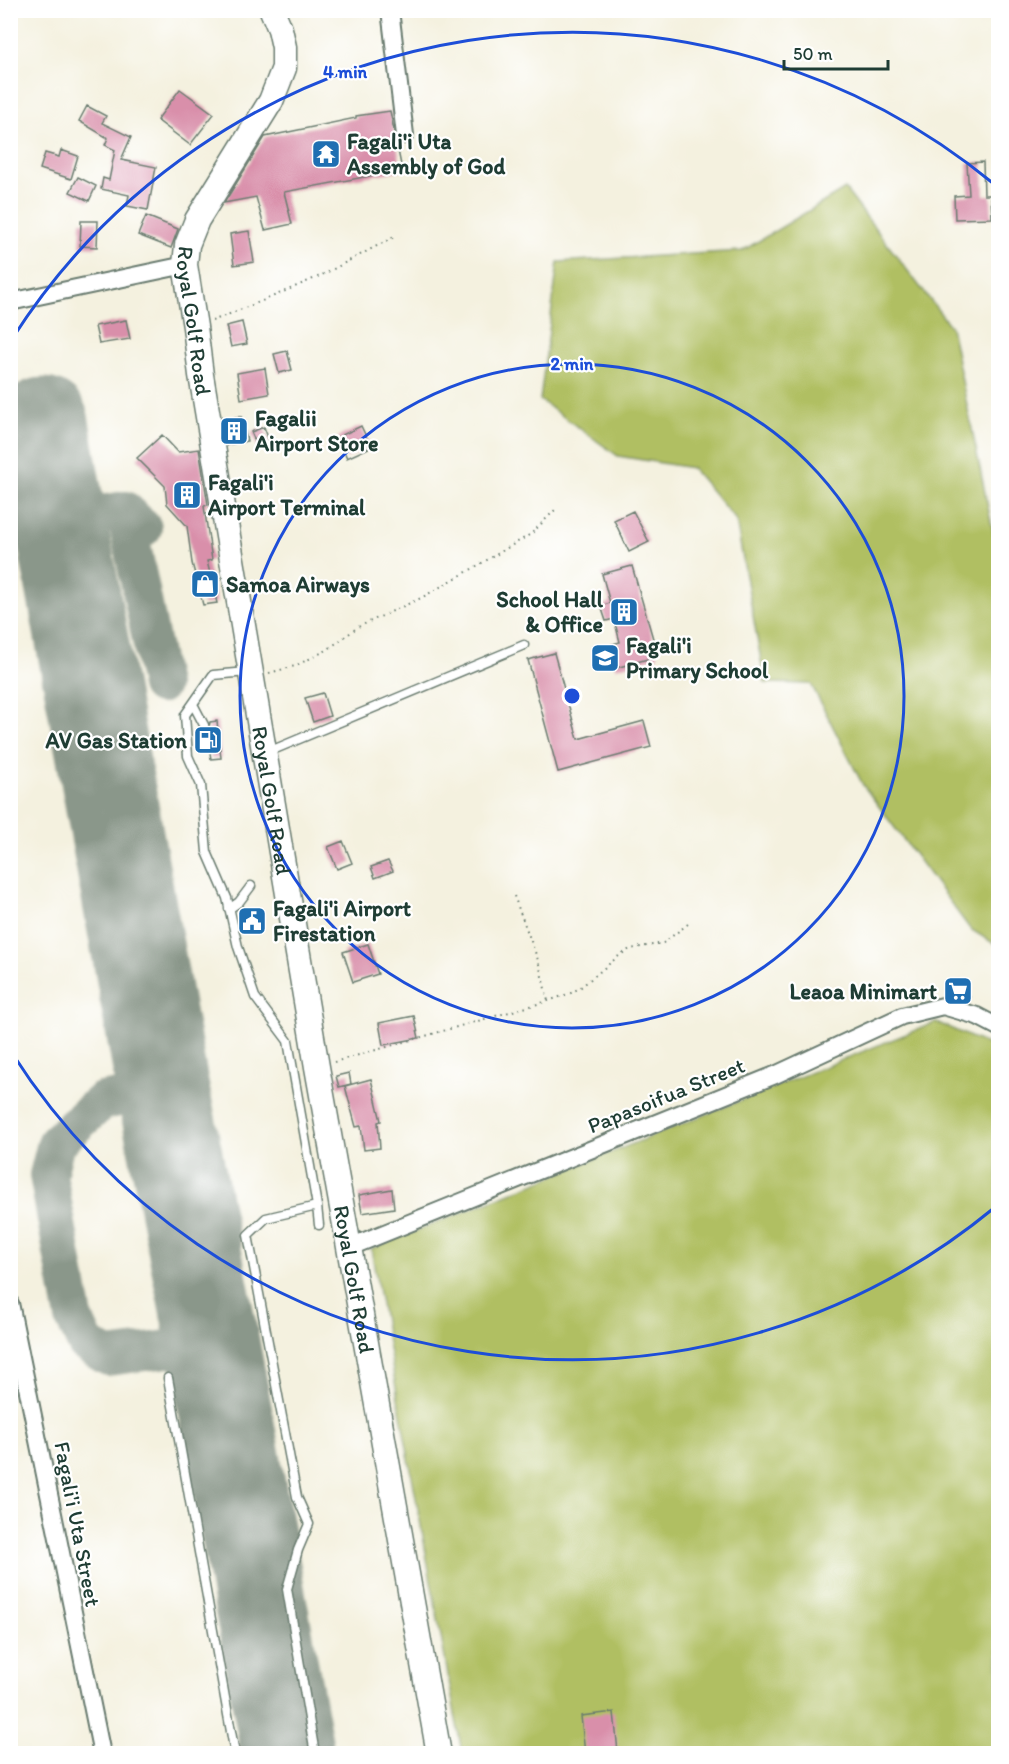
<svg xmlns="http://www.w3.org/2000/svg" width="1009" height="1764" font-family="Itim,sans-serif">
<rect width="100%" height="100%" fill="#fff"/>
<filter id="ink" filterUnits="userSpaceOnUse"><feTurbulence type="fractalNoise" baseFrequency=".0167" numOctaves="2"/><feDisplacementMap in="SourceGraphic" scale="12" xChannelSelector="R" yChannelSelector="G"/><feConvolveMatrix kernelMatrix="1 2 1 2 8 2 1 2 1" color-interpolation-filters="sRGB"/></filter>
<filter id="wash" filterUnits="userSpaceOnUse"><feTurbulence type="fractalNoise" baseFrequency=".008" numOctaves="4" result="noise"/><feDisplacementMap in="SourceGraphic" scale="24" xChannelSelector="R" yChannelSelector="G"/><feGaussianBlur stdDeviation="1.35" result="paint"/><feColorMatrix in="noise" values="0 0 0 0 0 0 0 0 0 0 0 0 0 0 0 0 0 1.4 0 .05"/><feComposite in="paint" operator="in"/></filter>
<g filter="url(#wash)">
<rect width="100%" height="100%" fill="#f4f1df"/>
<path fill="#b0bf62" stroke="#687e4b" stroke-width="1.5" d="M845 189 951 327 998 556V946L970 929 863 785 811 684 765 683 736 520 692 468 618 456 540 400 558 262 742 251Z
M936 1022 998 1049V1753H462L371 1249Z"/>
<g fill="none" stroke-linecap="round" stroke-linejoin="round">
<path stroke="#8a978a" stroke-width="38" d="M125 510 160 685
M61 521 125 510 143 528
M163 1090 102 1101 56 1143 48 1175 74 1318 86 1344 108 1357 213 1343"/>
<path stroke="#8a978a" stroke-width="93" d="M43 424 163 1090 213 1343 288 1754"/>
</g>
<g id="blocks">
<path fill="#d98faa" d="M180 89 214 114 190 145 157 120Z
M87 106 106 116 102 123 131 137 121 160 156 167 148 210 127 206 129 195 101 189 103 178 109 180 115 150 105 145 108 138 79 121Z
M390 111 402 170 284 192 292 224 265 230 256 197 224 203 265 137 356 118V116Z
M61 150 78 156 71 179 40 169 45 153 59 157Z
M983 162 984 195H991L992 218 955 219 954 196 969 195 967 163Z
M78 177 96 186 89 201 70 192Z
M146 216 178 229 171 248 138 235Z
M81 221H98L97 247 80 246Z
M249 231 254 262 234 265 230 234Z
M126 320 130 339 99 344 95 326Z
M242 322 247 344 231 347 226 326Z
M287 351 292 370 279 373 274 354Z
M265 368 269 394 241 399 237 373Z
M241 416 247 441 227 445 223 420Z
M361 426 371 447 347 458 338 437Z
M264 427 270 443 258 448 251 432Z
M162 435 178 452 199 449 208 505 204 506 212 560 207 561 217 603 203 605 192 563 187 526 167 504 165 486 137 458Z
M633 511 649 542 629 552 614 520Z
M632 566 658 656 616 668 609 645 620 642 614 619 606 621 601 606 610 603 602 574Z
M554 653 578 739 644 721 651 747 558 772 528 660Z
M323 693 330 716 313 722 305 698Z
M217 721 221 758 211 759 209 747 198 748 197 733 208 732 210 722Z
M343 841 352 863 337 869 328 847Z
M388 861 393 871 375 878 371 867Z
M368 944 378 974 353 982 343 952Z
M961 980 970 997 963 1001 954 998 948 987Z
M414 1016 419 1038 383 1045 379 1023Z
M349 1073 351 1084 339 1087 336 1076Z
M371 1079 381 1121 378 1122 380 1148 364 1150 361 1126 356 1127 345 1086Z
M392 1189 394 1208 362 1213 359 1195Z
M614 1712 618 1752 585 1754 581 1716Z"/>
</g>
</g>
<g filter="url(#ink)">
<use href="#blocks" fill-opacity="0" stroke="#6a7c70" stroke-width="1.5"/>
<g fill="none" stroke-linecap="round" stroke-linejoin="round">
<g stroke="#6a7c70" stroke-width="11">
<path id="lane" d="M248 672 213 675 185 715 188 756 201 785 207 852 227 898 238 947 255 997 288 1041 317 1206 266 1218 248 1235 297 1497 309 1524 298 1550 287 1589 315 1754
M193 704 204 725
M268 752 524 645
M229 909 239 902 251 886
M317 1206 319 1225
M168 1378 235 1754"/>
</g>
<g stroke="#6a7c70" stroke-width="20">
<path id="street" d="M390 10 405 135
M10 302 185 265
M350 1247 775 1075 902 1016 943 1006 977 1016 998 1027
M10 1303 102 1754"/>
</g>
<g stroke="#6a7c70" stroke-width="27">
<g id="secondary">
<path id="s1" d="M272 10 280 29 284 47V68L271 101 197 220 187 245 185 265 195 327 201 375 317 1067 439 1754"/>
</g>
</g>
<path stroke="#6a7c70" stroke-width="2" stroke-dasharray="1.5 4.5" stroke-linecap="butt" d="M212 321 267 299 320 276 394 237
M269 673 295 666 327 650 358 627 421 598 470 570 531 534 556 509
M514 896 538 960 548 1001
M334 1062 548 1001 571 993 581 987 620 955 630 949 663 943 688 924"/>
<use href="#lane" stroke="#fff" stroke-width="8"/>
<use href="#street" stroke="#fff" stroke-width="16"/>
<use href="#secondary" stroke="#fff" stroke-width="24"/>
</g>
</g>
<g fill="none" stroke="#1d4ed8" stroke-width="3">
<circle cx="572" cy="696" r="332"/>
<path d="M994 1208A664 664 0 0 1 12 1053M12 339A664 664 0 0 1 994 184"/>
</g>
<defs>
<g id="temple-square" transform="scale(1.5)"><rect x="-9" y="-9" width="18" height="18" rx="4" fill="#1f6fb2" stroke="#fff"/><path d="M0-6L5-2H3V0L6.5 2.5H4V6H1.5V3h-3V6H-4V2.5H-6.5L-3 0V-2H-5Z" fill="#fff"/></g>
<g id="building-square" transform="scale(1.5)"><rect x="-9" y="-9" width="18" height="18" rx="4" fill="#1f6fb2" stroke="#fff"/><path d="M-4-6H4V6H1V3H-1V6H-4ZM-2.5-4.3h1.7v1.8h-1.7ZM.8-4.3h1.7v1.8H.8ZM-2.5-1h1.7V.8h-1.7ZM.8-1h1.7V.8H.8Z" fill="#fff"/></g>
<g id="shop-square" transform="scale(1.5)"><rect x="-9" y="-9" width="18" height="18" rx="4" fill="#1f6fb2" stroke="#fff"/><path d="M-5-2.5h2.3a2.7 3.5 0 0 1 5.4 0H5L5.5 6h-11ZM-1.5-2.5h3a1.5 2.3 0 0 0-3 0Z" fill="#fff"/></g>
<g id="school-square" transform="scale(1.5)"><rect x="-9" y="-9" width="18" height="18" rx="4" fill="#1f6fb2" stroke="#fff"/><path d="M0-5L7-2L0 1L-7-2ZM-4 1L0 2.5L4 1V4Q0 6-4 4Z" fill="#fff"/></g>
<g id="fuel-square" transform="scale(1.5)"><rect x="-9" y="-9" width="18" height="18" rx="4" fill="#1f6fb2" stroke="#fff"/><path d="M-5.5-6h7V0h2V4h1.3V-2.5L3-4.5l.8-.8L6-3V5H2.5V1h-1V6h-7ZM-4.2-4.7v3.2H.2V-4.7Z" fill="#fff"/></g>
<g id="civic-square" transform="scale(1.5)"><rect x="-9" y="-9" width="18" height="18" rx="4" fill="#1f6fb2" stroke="#fff"/><path d="M-.6-6.5H3V-4.5H.6V-3L4-1V1h2V6H-6V1h2V-1L-.6-3ZM-1.2 2.5V6h2.4V2.5Z" fill="#fff"/></g>
<g id="supermarket-square" transform="scale(1.5)"><rect x="-9" y="-9" width="18" height="18" rx="4" fill="#1f6fb2" stroke="#fff"/><path d="M-6-5.5h2.5l.6 2H6L4.5 2H-2.5L-4.4-4H-6ZM-1.5 3.2a1.3 1.3 0 1 0 .1 0ZM3 3.2a1.3 1.3 0 1 0 .1 0Z" fill="#fff"/></g>
</defs>
<g fill-rule="evenodd">
<use href="#temple-square" x="326" y="154"/>
<use href="#building-square" x="234" y="431"/>
<use href="#building-square" x="187" y="495"/>
<use href="#shop-square" x="205" y="584"/>
<use href="#building-square" x="624" y="612"/>
<use href="#school-square" x="605" y="658"/>
<use href="#fuel-square" x="208" y="740"/>
<use href="#civic-square" x="252" y="921"/>
<use href="#supermarket-square" x="958" y="991"/>
</g>
<g text-anchor="middle" stroke-width="4.5" stroke-linejoin="round" paint-order="stroke">
<g font-size="22" font-weight="bold" fill="#1f3d34" stroke="#fff" text-anchor="start">
<text x="347" y="149">Fagali'i Uta<tspan x="347" dy="25">Assembly of God</tspan></text>
<text x="255" y="426">Fagalii<tspan x="255" dy="25">Airport Store</tspan></text>
<text x="208" y="490">Fagali'i<tspan x="208" dy="25">Airport Terminal</tspan></text>
<text x="226" y="592">Samoa Airways</text>
<text x="603" y="607" text-anchor="end">School Hall<tspan x="603" dy="25">&amp; Office</tspan></text>
<text x="626" y="653">Fagali'i<tspan x="626" dy="25">Primary School</tspan></text>
<text x="187" y="748" text-anchor="end">AV Gas Station</text>
<text x="273" y="916">Fagali'i Airport<tspan x="273" dy="25">Firestation</tspan></text>
<text x="937" y="999" text-anchor="end">Leaoa Minimart</text>
</g>
<g font-size="22" fill="#1f3d34" stroke="#fff">
<text dy="8" stroke="none"><textPath href="#s1" startOffset="339">Royal Golf Road</textPath></text>
<text dy="8" stroke="none"><textPath href="#s1" startOffset="825">Royal Golf Road</textPath></text>
<text transform="translate(666 1095) rotate(-22)" y="8">Papasoifua Street</text>
<text dy="8" stroke="none"><textPath href="#s1" startOffset="1311">Royal Golf Road</textPath></text>
<text transform="translate(78 1524) rotate(79)" y="8">Fagali'i Uta Street</text>
</g>
</g>
<circle cx="572" cy="696" r="9" fill="#1d4ed8" stroke="#fff" stroke-width="3"/>
<g font-size="18" text-anchor="middle" font-weight="bold" fill="#1d4ed8" stroke="#fff" stroke-width="4.5" stroke-linejoin="round" paint-order="stroke">
<text x="345" y="78">4 min</text>
<text x="572" y="370">2 min</text>
</g>
<rect width="1009" height="1764" fill="none" stroke="#fff" stroke-width="36"/>
<path d="M784 60v9h104v-9" fill="none" stroke="#1f3d34" stroke-width="3"/>
<text x="793" y="60" font-size="18" fill="#1f3d34" stroke="#ffffff" stroke-width="4.5" paint-order="stroke">50 m</text>
</svg>
